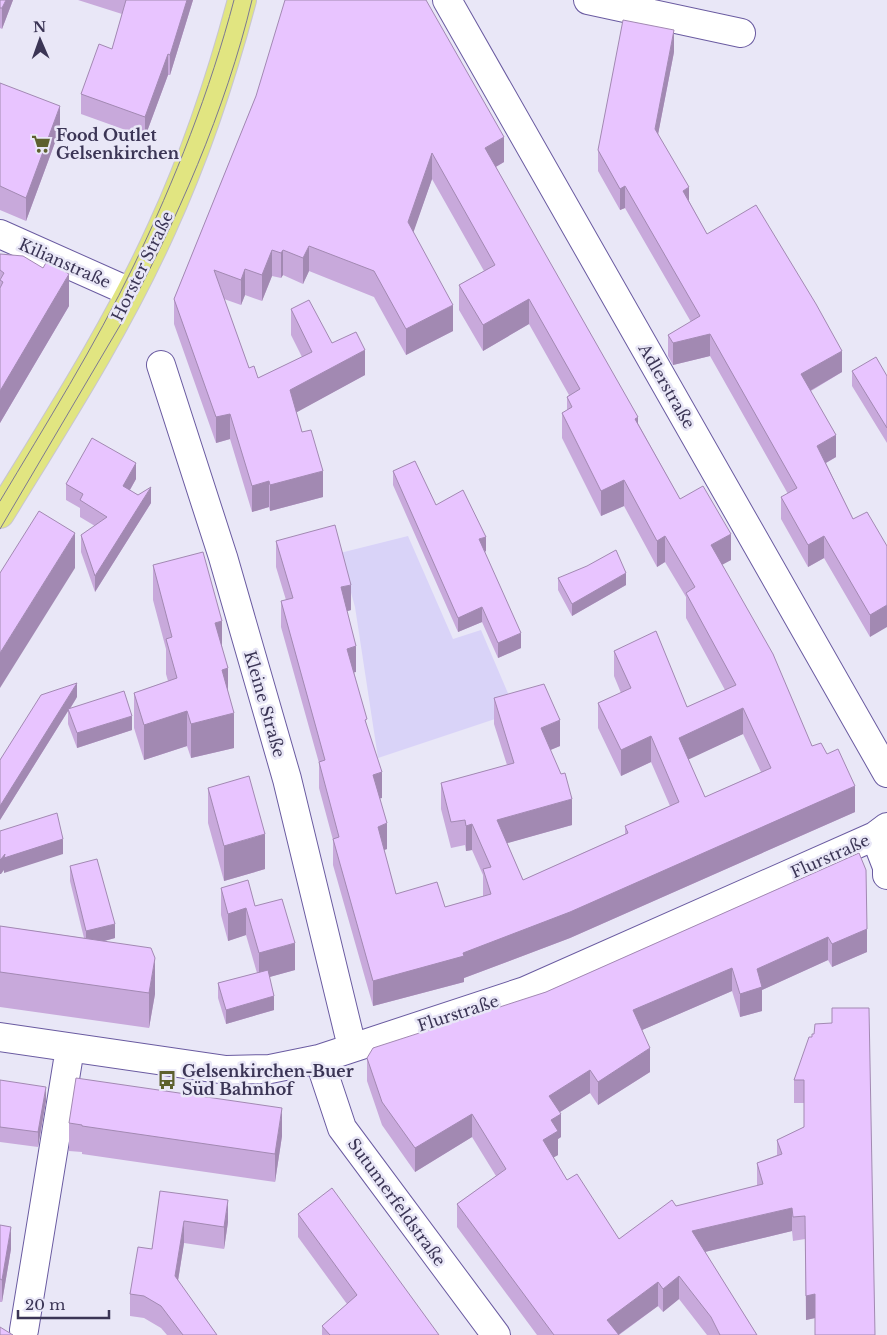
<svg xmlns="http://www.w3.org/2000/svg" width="887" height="1335" font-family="'Libre Baskerville',serif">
<rect width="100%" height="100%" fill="#e9e7f7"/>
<path fill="#d9d3f8" d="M408 536 453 639 481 630 516 712 378 758 355 607 340 553Z"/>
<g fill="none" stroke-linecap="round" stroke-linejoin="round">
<g stroke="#6a5ba1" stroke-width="30">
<path id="minor" d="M447 0 887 773
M588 0 741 33
M0 234 130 292
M161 365 223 557 287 779 352 1047
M875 836 887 867V875
M0 1037 226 1070 270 1069 319 1059 525 991 875 836 887 827
M319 1059 342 1128 496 1335
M24 1330 70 1048"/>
</g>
<g stroke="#c8c6cf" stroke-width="30">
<path id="major" d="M0 514C57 421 117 328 162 228 196 154 221 79 242 0"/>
</g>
<use href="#minor" stroke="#fff" stroke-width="28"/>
<use href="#major" stroke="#e1e581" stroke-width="28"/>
<path stroke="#7c7892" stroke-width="1" d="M0 501C46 424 95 346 134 265 175 180 210 91 234 0
M0 529 122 322C176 223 226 109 252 0"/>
</g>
<path fill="#c8a9db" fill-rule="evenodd" d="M0 0H13L2 29 0 28Z
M78 0H193L170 75H168L145 137 81 114V94L112 49 122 14Z
M674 52 658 134 689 201 707 234 842 372 811 391 836 457 826 463 853 519 887 546 870 637 824 558 808 567 781 519V497L788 494 710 356 673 365 668 356V335L691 322 625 208 620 210 598 171V150Z
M0 83 60 129 26 221 0 210Z
M256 96 504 162 496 167 680 499 731 560 722 564 812 746 855 812 570 938 464 978V982L373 1006 333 865V840L319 788V763L281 627V601L286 600 276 567V541L351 610 347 611 356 672H354L367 727 382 798H380L387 849 384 850 396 894 445 907 483 896V875L472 850 466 851 465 845 451 848 441 809V783L507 765 494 724V698L560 746 550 750 572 825 507 843 523 880 625 834V826L670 806 651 762 621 776 598 728V703L621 693 614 676V651L687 707 725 690 686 618V597L665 562 657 567 624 506 601 516 562 438V413L567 410V397L569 395 529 324 483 351 459 310V285L484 271 432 179 413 232 453 331 406 355 374 297 309 271 303 284 283 275 281 278 272 276 262 301 245 295 241 305 224 299 249 368 258 378 302 357 291 335V309L332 343 365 375 296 412 302 432 323 497 270 511 269 507 252 512 230 439 216 443 174 324V299ZM743 734 761 772 705 797 688 759Z
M0 254 69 306 0 423Z
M852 371 887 376V443L852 386Z
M393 471 436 505 486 551 485 552 521 648 498 658 482 622 458 632 393 485Z
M136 479 130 490 151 503 95 592 81 552V535L95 526 80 517V508L66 500V484Z
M153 565 222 646 228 691 234 748 191 758 187 746 144 760 134 728V693L168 681 166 674V649L153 600Z
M558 578 626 585 572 616 558 590Z
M77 697 70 709 132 730 77 748 68 724V711L0 820V760Z
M208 788 265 869 224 881 208 823Z
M859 853 867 952 832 967 828 960 762 990V1011L740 1017 732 991 642 1030 650 1072 598 1105 590 1093 560 1112 561 1137 558 1139V1155L553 1157 567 1180 619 1239 676 1206 757 1186V1163L777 1155V1140L804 1127V1103H794V1080L812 1037 814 1034 832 1023 869 1008 815 1318 806 1320 805 1239 793 1241 792 1231 705 1252 757 1335H707L679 1299 663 1312 658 1306 619 1335H537L457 1227V1204L496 1176 472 1137 415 1172 382 1125 367 1081V1058L546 992Z
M70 866 115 938 104 941 155 994 149 1028 0 1007V926L84 938 70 881Z
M221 888 255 906 295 970 269 977 274 1010 226 1024 218 998V983L257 973 246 935 228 941 221 915Z
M0 1080 46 1101 38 1147 0 1142Z
M69 1123 282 1136 275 1182 82 1154V1152L69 1151Z
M160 1191 228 1222 224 1249 184 1243 178 1281 217 1335H167L161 1328 144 1318 130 1316V1294L152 1249Z
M298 1214 439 1335H322V1326L347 1304 298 1237Z
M0 1225 11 1249 2 1302H0Z"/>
<path fill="#a289b2" d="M6 0H13L2 29V8Z
M187 0H193L170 75V55Z
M674 30V52L655 150V129Z
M168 54V75L145 137V117Z
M60 106V129L26 221V198Z
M504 137V162L485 173V148Z
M432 153V179L408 248V222Z
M625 186V208L620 210V189Z
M689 187V209L683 191Z
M309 246V271L303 284V258Z
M272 250V276L262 301V275Z
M283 250V275L281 278V253Z
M245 269V295L241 305V280Z
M69 274V306L0 423V391Z
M529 299V324L483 351V325Z
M453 305V331L406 355V329Z
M710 334V356L673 365V343Z
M365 350V375L290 416V390Z
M842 351V372L801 396V374Z
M230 414V439L216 443V417Z
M638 417V443L635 419Z
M836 435V457L817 468V446Z
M136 463V479L123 502V486Z
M323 471V497L270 511V485Z
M624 480V506L601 516V491Z
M269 481V507L252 512V486Z
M151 487V503L95 592V576Z
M75 533V568L0 688V653Z
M731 534V560L711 571V545Z
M665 536V562L657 567V541Z
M824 536V558L808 567V545Z
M486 537V551L479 554V539Z
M626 573V585L572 616V604Z
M351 585V610L341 613V587Z
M887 605V627L870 637V615Z
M482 607V622L458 632V618Z
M222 621V656L215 623Z
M521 633V648L498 658V643Z
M356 646V672L347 674V649Z
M228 668V703L222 670Z
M77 683V697L69 710 68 709V711L0 820V806Z
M743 708V734L679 764V738Z
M187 711V746L144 760V725Z
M234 713V748L191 758V724Z
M132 716V730L77 748V733Z
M560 720V746L541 754V728Z
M651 736V762L621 776V750Z
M382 772V798L373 800V775Z
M855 786V812L570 938 464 978V982L373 1006V981L463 953Z
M572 799V825L497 846V820Z
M387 823V849L378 852V827Z
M472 824V850L466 851V826Z
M265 834V869L224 881V846Z
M63 839V854L4 873V870L1 874H0V860L5 854Z
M246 908V935L228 941V914Z
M115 924V938L86 946V931Z
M867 929V952L832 967V944Z
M828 937V960L762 990V1011L740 1017V994L757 969Z
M295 943V970L259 980V953Z
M155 958V994L149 1028V993Z
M732 968V991L633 1034V1010Z
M274 996V1010L226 1024V1010Z
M650 1048V1072L598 1105V1082Z
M590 1070V1093L549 1119V1096Z
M46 1087V1101L38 1147V1132Z
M282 1108V1136L275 1182V1154Z
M472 1114V1137L415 1172V1148Z
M561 1114V1137L558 1139V1155L543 1164V1140L551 1120Z
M228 1200V1222L224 1249V1227Z
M792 1208V1231L692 1255V1231Z
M184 1221V1243L175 1299V1276Z
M11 1227V1249L2 1302V1280Z
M679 1276V1299L663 1312V1289Z
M658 1282V1306L618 1335 607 1320Z
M815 1294V1318L806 1320V1296Z"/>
<path fill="#e8c4ff" stroke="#a289b2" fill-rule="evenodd" d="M0 0H6L2 8H0Z
M126 0H187L170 55 168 54 145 117 81 94 99 44 112 49Z
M285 0H426L504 137 485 148 638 417 635 419 680 499 703 486 731 534 711 545 773 654 812 746 821 743 827 754 838 749 855 786 570 912 463 953 464 956 373 981 333 839 339 837 319 762 325 760 281 601 293 598 276 541 335 525 351 585 341 587 356 646 347 649 367 719 365 720 382 772 373 775 387 823 378 827 396 894 437 882 445 907 491 894 483 869 491 867 472 824 466 826 465 820 451 822 441 783 514 763 494 698 544 684 560 720 541 728 561 774 565 773 572 799 497 820 523 880 628 833 625 826 679 802 651 736 621 750 598 703 631 688 614 651 656 631 687 707 736 685 686 593 695 587 665 536 657 541 624 480 601 491 562 413 572 407 567 397 580 389 529 299 483 325 459 285 495 265 432 153 408 222 453 305 406 329 374 271 309 246 303 258 283 250 281 253 272 250 262 275 245 269 241 280 214 270 249 368 254 366 258 378 312 352 291 309 309 300 332 343 356 332 365 350 290 390 302 432 311 430 323 471 270 485 269 481 252 486 230 414 216 417 174 299 256 96ZM743 708 771 768 705 797 679 738Z
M623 20 674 30 655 129 689 187 683 191 707 234 756 205 816 304 842 351 801 374 836 435 817 446 853 519 867 512 887 546V605L870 615 824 536 808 545 781 497 797 488 710 334 673 343 668 335 700 316 625 186 620 189 598 150Z
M0 83 60 106 26 198 0 186Z
M0 254 23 256 43 268 47 261 69 274 0 391V288L3 282 0 280 4 273 0 270Z
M876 357 887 376V428L852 371Z
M92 438 136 463 123 486 138 495 151 487 95 576 81 535 107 517 80 500 83 494 66 484Z
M415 461 436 505 463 490 486 537 479 539 521 633 498 643 482 607 458 618 393 471Z
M39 511 75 533 0 653V573Z
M616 550 626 573 572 604 558 578 587 566Z
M203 552 222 621 215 623 228 668 222 670 234 713 191 724 187 711 144 725 134 693 177 678 166 639 172 637 153 565Z
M77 683 0 806V760L41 695Z
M124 691 132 716 77 733 68 709Z
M249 776 265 834 224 846 208 788Z
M57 813 63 839 4 858 5 854 1 859 0 860V831Z
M859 853 866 870 867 929 832 944 828 937 757 969 762 987 740 994 732 968 633 1010 650 1048 598 1082 590 1070 549 1096 561 1114 551 1120 558 1131 543 1140 567 1180 577 1174 619 1239 672 1200 676 1206 763 1184 757 1163 782 1154 777 1140 804 1127V1080H794L809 1037H812V1034H814L815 1024 832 1023V1008H869L875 1335H815V1294L806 1296 805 1216 793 1217 792 1208 692 1231 757 1335H720L711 1317 679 1276 663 1289 658 1282 607 1320 619 1335H554L457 1204 506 1169 472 1114 415 1148 382 1102 367 1058 373 1048 546 992Z
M97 859 115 924 86 931 70 866Z
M248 880 255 906 282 899 295 943 259 953 246 908 228 914 221 888Z
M0 926 151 948 155 958 149 993 0 972Z
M268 970 274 996 226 1010 218 983Z
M76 1078 282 1108 275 1154 82 1126V1125L69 1123Z
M0 1080 46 1087 38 1132 0 1127Z
M332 1188 439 1335H330L322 1326 357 1295 298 1214Z
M160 1191 228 1200 224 1227 184 1221 175 1276 217 1335H183L161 1306 144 1296 130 1294 138 1247 152 1249Z
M0 1225 11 1227 2 1280 0 1279Z
M0 1327 13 1335H0Z"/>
<defs>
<g id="supermarket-bare" transform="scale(1.5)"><path d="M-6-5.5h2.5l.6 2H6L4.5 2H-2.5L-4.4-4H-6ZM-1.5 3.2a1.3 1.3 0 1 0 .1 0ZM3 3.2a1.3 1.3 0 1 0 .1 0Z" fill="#5d602e" stroke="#e9e7f7" stroke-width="2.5" paint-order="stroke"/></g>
<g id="bus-bare" transform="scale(1.5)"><path d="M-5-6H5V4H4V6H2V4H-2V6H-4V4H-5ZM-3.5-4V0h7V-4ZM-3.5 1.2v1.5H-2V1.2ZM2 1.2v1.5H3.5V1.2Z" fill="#5d602e" stroke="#e9e7f7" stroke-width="2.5" paint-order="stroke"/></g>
</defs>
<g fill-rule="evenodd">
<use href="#supermarket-bare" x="41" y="144"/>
<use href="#bus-bare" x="167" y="1080"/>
</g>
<g text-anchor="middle" stroke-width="5" stroke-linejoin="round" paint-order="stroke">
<g font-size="16" font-weight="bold" fill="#3b3555" stroke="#e9e7f7" text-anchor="start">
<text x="56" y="141">Food Outlet<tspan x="56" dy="18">Gelsenkirchen</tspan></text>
<text x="182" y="1077">Gelsenkirchen-Buer<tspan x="182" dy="18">Süd Bahnhof</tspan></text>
</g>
<g font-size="16" fill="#3b3555" stroke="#e9e7f7">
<text transform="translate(65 263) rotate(24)" y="6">Kilianstraße</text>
<text transform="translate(142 266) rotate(-64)" y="6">Horster Straße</text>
<text transform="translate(667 386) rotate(60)" y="6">Adlerstraße</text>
<text transform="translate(265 704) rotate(74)" y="6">Kleine Straße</text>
<text transform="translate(830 856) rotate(-24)" y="6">Flurstraße</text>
<text transform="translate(458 1013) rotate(-18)" y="6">Flurstraße</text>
<text transform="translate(397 1202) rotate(54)" y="6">Sutumerfeldstraße</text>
</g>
</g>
<g transform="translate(40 40) rotate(358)" stroke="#e9e7f7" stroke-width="4" paint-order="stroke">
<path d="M0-4L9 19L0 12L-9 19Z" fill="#3b3555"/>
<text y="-8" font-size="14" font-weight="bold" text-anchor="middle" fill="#3b3555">N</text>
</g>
<path d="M18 1310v8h91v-8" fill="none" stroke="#3b3555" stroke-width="2.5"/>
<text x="25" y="1310" font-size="15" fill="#3b3555" stroke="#e9e7f7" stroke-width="4" paint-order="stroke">20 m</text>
</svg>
